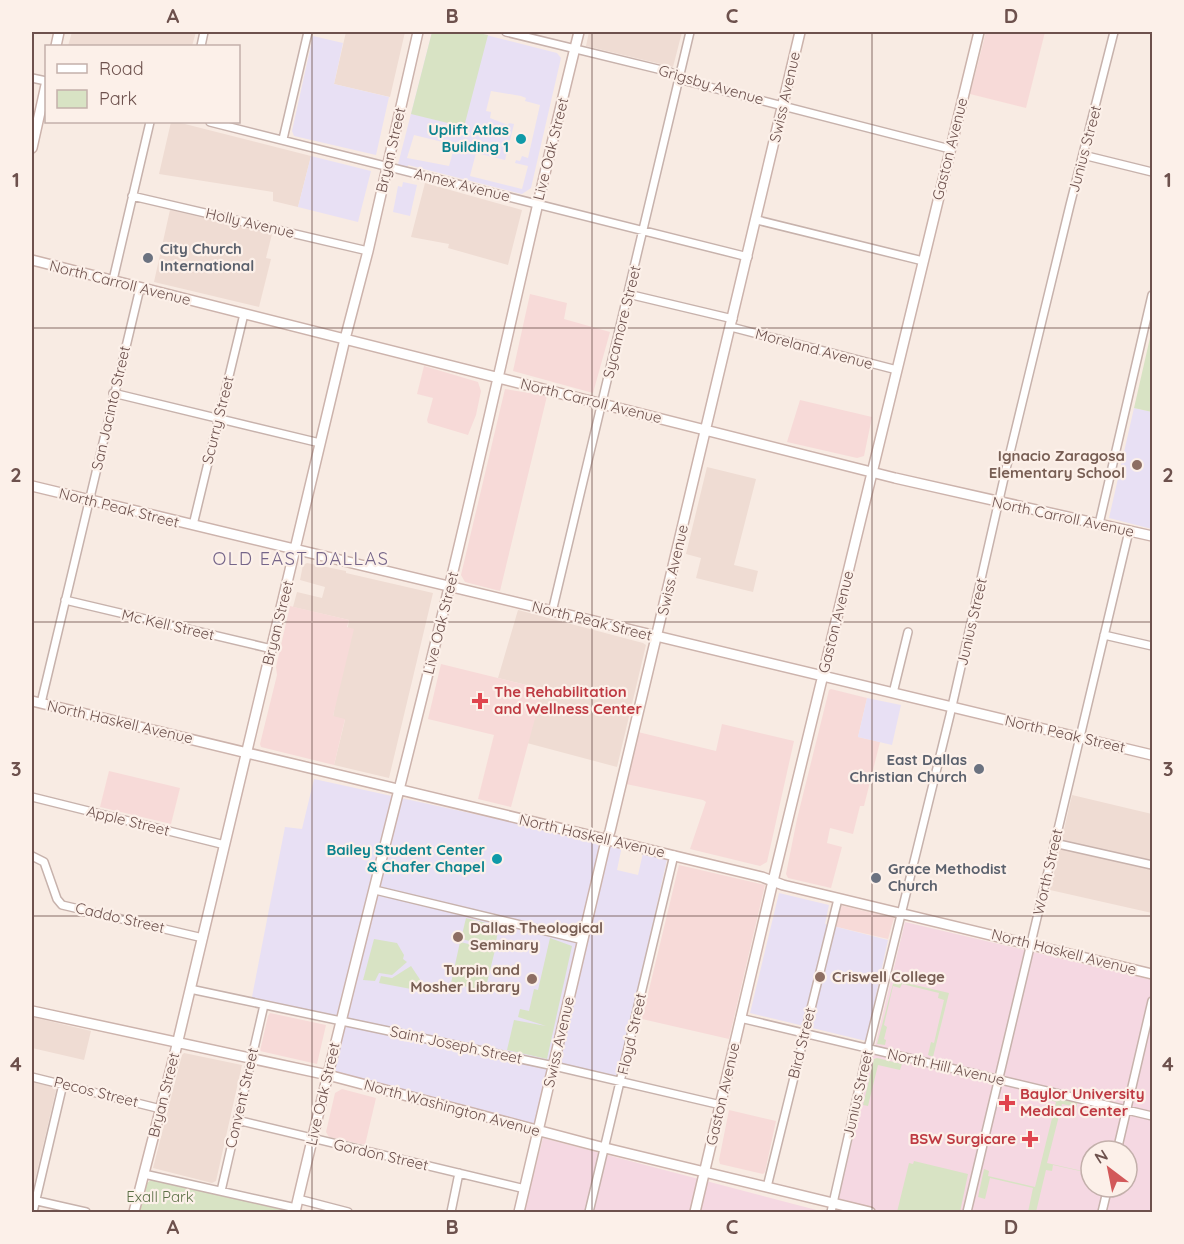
<svg xmlns="http://www.w3.org/2000/svg" width="1184" height="1244" font-family="Quicksand,sans-serif">
<rect width="100%" height="100%" fill="#f8ebe3"/>
<path fill="#efdcd3" d="M72 32H196L192 46H68Z
M346 32H405L390 97 334 84Z
M589 32H682L673 67 586 46Z
M171 122H177L311 156 298 207 273 201V192L159 174Z
M425 183 522 210 508 265 448 248 449 244 411 237Z
M170 210 272 234 266 258 271 259 259 307 154 282Z
M707 467 756 479 734 565 758 571 753 592 696 578 701 558 686 554Z
M307 563 346 571V573L433 593 389 778 334 765 345 720 333 717 349 620 293 607 297 592 322 598 325 587 300 580 303 565Z
M518 610 643 643 646 645 617 767 527 743 543 689 498 678Z
M1072 795 1152 814V913L1050 890Z
M32 1017 91 1031 84 1060 32 1048Z
M184 1053 242 1065 216 1181 212 1183 153 1168 182 1055Z
M32 1082 55 1087 56 1090 32 1193Z"/>
<path fill="#f7dad8" d="M986 32H1045L1026 108 970 94Z
M530 294 567 303 564 319 610 332 593 393 513 371Z
M424 366 478 382 481 391 476 415 468 435 428 423 427 420 433 398 417 394Z
M505 389 547 396 500 591 465 582 461 575Z
M800 400 872 417 864 456 857 458 787 442Z
M290 606 349 620 347 627 354 629 333 716 345 719 334 765 261 747 260 744 277 675 276 667Z
M441 664 543 689 511 807 478 799 494 735 428 719Z
M831 689 867 698 858 737 880 742 864 806H860L853 834 830 828 827 843 842 847 831 888 788 878 786 874 797 819 829 690Z
M722 724 794 741 767 862 760 866 690 849 706 802 703 800 626 784 638 732 716 751Z
M109 771 180 788 171 824 100 807Z
M679 865 765 885 729 1039 642 1019Z
M839 905 894 918 888 939 833 926Z
M270 1013 326 1025 317 1064 260 1051 268 1016Z
M342 1089 376 1098 365 1145 329 1137 326 1132 335 1093Z
M729 1110 776 1121 765 1172 763 1174 720 1164 719 1160Z"/>
<path fill="#e8e0f4" fill-rule="evenodd" d="M432 32H474L557 53 561 58 531 188 522 194 408 165 405 175 396 172ZM491 91 521 96 526 98 525 101 540 105 528 158 522 156 520 161 516 160 515 163 528 166 522 189 470 176 476 153 505 160 514 124 509 123 508 125 490 118 491 112 486 111ZM414 135 459 146 458 149 454 148 449 166 407 158Z
M313 36 343 43 334 84 389 97 376 155 294 136 292 131Z
M311 156 371 171 358 222 298 207Z
M403 182 417 185 410 216 393 212 398 186 402 187Z
M1134 408 1152 412V529L1109 518Z
M867 698 901 705 892 745 858 737Z
M314 779 622 846 617 870 638 875 643 853 667 859 619 1077 552 1061 538 1126 333 1074 335 1069 330 1067 340 1021 251 1002 285 827 302 829Z
M779 893 829 905 825 924 888 940 866 1041 750 1013Z"/>
<path fill="#f5d8e2" fill-rule="evenodd" d="M905 922 1152 980V1212H835ZM1091 1151H1127V1187H1091Z
M543 1138 824 1212H523Z"/>
<path fill="#d8e3c4" d="M432 32H474L488 35 464 127 411 114Z
M1152 329V412L1134 408Z
M466 918 499 926 495 947 461 939Z
M550 938 572 946 547 1059 507 1050 514 1020 546 1026 518 1017 520 1009 529 1011 534 989 538 990Z
M374 939 397 943 404 955 403 959 407 962 392 975 379 973 375 981 363 980Z
M460 942 495 950 485 991 451 983Z
M411 966 423 984 422 991 379 983 381 976 392 978Z
M894 980 949 993 933 1057 928 1055 931 1042 934 1043 944 1000 938 998 939 993 902 984 900 988 893 986 884 1025 887 1027 884 1039 886 1040 885 1045 877 1044Z
M877 1058 902 1064 900 1070 878 1065 868 1106 863 1105 874 1059Z
M1051 1096 1076 1101 1077 1104V1107L1062 1104 1047 1163 1091 1173V1180H1088L1089 1173 1053 1165 1052 1171 1046 1170 1036 1212H1028L1033 1188 990 1178 985 1199 978 1197 984 1169 989 1171 988 1176 1035 1187 1056 1102 1050 1100Z
M914 1161 968 1174 960 1212H897L909 1163 913 1164Z
M151 1180 283 1209 286 1212H140L147 1183Z"/>
<g fill="none" stroke-linecap="round" stroke-linejoin="round">
<g stroke="#c7b2ac" stroke-width="10">
<path id="street" d="M506 32 670 72 686 81 950 149
M201 46 204 32
M32 78 46 81
M210 122 748 257
M283 139 308 32
M1083 155 1152 172
M132 196 368 251
M757 220 923 261
M113 280 150 122
M628 294 733 319
M731 327 897 370
M113 393 320 443
M1099 524 1152 295
M193 525 244 314
M65 600 272 649
M552 612 690 32
M1104 635 1152 646
M893 693 908 632
M41 703 140 288
M32 797 225 845
M1054 843 1152 865
M32 856 44 862 57 899 62 905 203 938
M375 890 583 940
M190 989 554 1066 721 1105
M740 1018 1152 1116
M32 1077 161 1109
M237 1120 525 1189
M1117 1151 1152 1001
M144 1174 296 1208
M767 1187 838 899
M221 1191 264 1005
M298 1199 348 1212
M33 1200 86 1212
M33 1212 63 1084
M451 1212 459 1173
M589 1212 674 855
M831 1212 868 1049 950 715 1007 465 1070 205 1114 32
M967 1212 1129 531
M1102 1212 1108 1187"/>
</g>
<g stroke="#ccb3ac" stroke-width="12">
<path id="secondary" d="M56 46 59 32
M32 148 46 85
M32 260 895 478 1152 536
M32 486 1152 755
M32 701 762 877 783 885 1152 974
M32 1011 328 1075 597 1146 870 1212
M134 1212 175 1053 345 339 368 251 418 32
M295 1212C343 1006 397 802 447 596 493 408 532 219 579 32
M519 1212 605 845 610 831 800 32
M695 1212 773 881 979 32"/>
</g>
<use href="#street" stroke="#fff" stroke-width="7"/>
<use href="#secondary" stroke="#fff" stroke-width="9"/>
</g>
<path fill="none" stroke="#6d514d" stroke-width="1.5" stroke-opacity="0.55" d="M312 32V1212M592 32V1212M872 32V1212M32 328H1152M32 622H1152M32 916H1152"/>
<g fill="#0f9aa8" stroke="#fcf0e9" stroke-width="2">
<circle cx="521" cy="139" r="6"/>
<circle cx="497" cy="859" r="6"/>
</g>
<g fill="#6b7280" stroke="#fcf0e9" stroke-width="2">
<circle cx="148" cy="258" r="6"/>
<circle cx="979" cy="769" r="6"/>
<circle cx="876" cy="878" r="6"/>
</g>
<g fill="#8d6e63" stroke="#fcf0e9" stroke-width="2">
<circle cx="1137" cy="465" r="6"/>
<circle cx="458" cy="937" r="6"/>
<circle cx="820" cy="977" r="6"/>
<circle cx="532" cy="979" r="6"/>
</g>
<g fill="#e0444e" stroke="#fcf0e9" stroke-width="2">
<path d="M477 692h6v6h6v6h-6v6h-6v-6h-6v-6h6z"/>
<path d="M1004 1094h6v6h6v6h-6v6h-6v-6h-6v-6h6z"/>
<path d="M1027 1130h6v6h6v6h-6v6h-6v-6h-6v-6h6z"/>
</g>
<g text-anchor="middle" stroke-width="4.5" stroke-linejoin="round" paint-order="stroke">
<g font-size="15" fill="#6d514d" stroke="#fcf0e9">
<text transform="translate(711 85) rotate(16)" y="5">Grigsby Avenue</text>
<text transform="translate(785 97) rotate(-77)" y="5">Swiss Avenue</text>
<text transform="translate(551 149) rotate(-76)" y="5">Live Oak Street</text>
<text transform="translate(950 149) rotate(-76)" y="5">Gaston Avenue</text>
<text transform="translate(1085 149) rotate(-75)" y="5">Junius Street</text>
<text transform="translate(391 150) rotate(-77)" y="5">Bryan Street</text>
<text transform="translate(462 185) rotate(14)" y="5">Annex Avenue</text>
<text transform="translate(250 223) rotate(13)" y="5">Holly Avenue</text>
<text transform="translate(120 283) rotate(14)" y="5">North Carroll Avenue</text>
<text transform="translate(622 322) rotate(-76)" y="5">Sycamore Street</text>
<text transform="translate(814 349) rotate(15)" y="5">Moreland Avenue</text>
<text transform="translate(591 401) rotate(14)" y="5">North Carroll Avenue</text>
<text transform="translate(111 408) rotate(-77)" y="5">San Jacinto Street</text>
<text transform="translate(218 420) rotate(-76)" y="5">Scurry Street</text>
<text transform="translate(119 508) rotate(14)" y="5">North Peak Street</text>
<text transform="translate(1063 517) rotate(12)" y="5">North Carroll Avenue</text>
<text transform="translate(673 570) rotate(-77)" y="5">Swiss Avenue</text>
<text transform="translate(592 621) rotate(14)" y="5">North Peak Street</text>
<text transform="translate(836 622) rotate(-76)" y="5">Gaston Avenue</text>
<text transform="translate(972 622) rotate(-77)" y="5">Junius Street</text>
<text transform="translate(278 623) rotate(-76)" y="5">Bryan Street</text>
<text transform="translate(441 623) rotate(-76)" y="5">Live Oak Street</text>
<text transform="translate(168 625) rotate(13)" y="5">Mc Kell Street</text>
<text transform="translate(120 722) rotate(13)" y="5">North Haskell Avenue</text>
<text transform="translate(1065 734) rotate(13)" y="5">North Peak Street</text>
<text transform="translate(128 821) rotate(14)" y="5">Apple Street</text>
<text transform="translate(592 836) rotate(13)" y="5">North Haskell Avenue</text>
<text transform="translate(1048 872) rotate(-77)" y="5">Worth Street</text>
<text transform="translate(120 918) rotate(13)" y="5">Caddo Street</text>
<text transform="translate(1064 952) rotate(14)" y="5">North Haskell Avenue</text>
<text transform="translate(632 1034) rotate(-77)" y="5">Floyd Street</text>
<text transform="translate(559 1042) rotate(-77)" y="5">Swiss Avenue</text>
<text transform="translate(802 1043) rotate(-76)" y="5">Bird Street</text>
<text transform="translate(456 1045) rotate(12)" y="5">Saint Joseph Street</text>
<text transform="translate(946 1067) rotate(13)" y="5">North Hill Avenue</text>
<text transform="translate(96 1092) rotate(14)" y="5">Pecos Street</text>
<text transform="translate(323 1094) rotate(-77)" y="5">Live Oak Street</text>
<text transform="translate(723 1094) rotate(-77)" y="5">Gaston Avenue</text>
<text transform="translate(858 1094) rotate(-77)" y="5">Junius Street</text>
<text transform="translate(164 1095) rotate(-76)" y="5">Bryan Street</text>
<text transform="translate(242 1098) rotate(-77)" y="5">Convent Street</text>
<text transform="translate(452 1108) rotate(15)" y="5">North Washington Avenue</text>
<text transform="translate(381 1155) rotate(13)" y="5">Gordon Street</text>
</g>
<g font-size="15" font-weight="bold" fill="#0d838f" stroke="#fcf0e9" text-anchor="end">
<text x="509" y="135">Uplift Atlas<tspan x="509" dy="17">Building 1</tspan></text>
<text x="485" y="855">Bailey Student Center<tspan x="485" dy="17">&amp; Chafer Chapel</tspan></text>
</g>
<g font-size="15" font-weight="bold" fill="#5b616d" stroke="#fcf0e9" text-anchor="start">
<text x="160" y="254">City Church<tspan x="160" dy="17">International</tspan></text>
<text x="967" y="765" text-anchor="end">East Dallas<tspan x="967" dy="17">Christian Church</tspan></text>
<text x="888" y="874">Grace Methodist<tspan x="888" dy="17">Church</tspan></text>
</g>
<g font-size="15" font-weight="bold" fill="#785e54" stroke="#fcf0e9" text-anchor="end">
<text x="1125" y="461">Ignacio Zaragosa<tspan x="1125" dy="17">Elementary School</tspan></text>
<text x="470" y="933" text-anchor="start">Dallas Theological<tspan x="470" dy="17">Seminary</tspan></text>
<text x="520" y="975">Turpin and<tspan x="520" dy="17">Mosher Library</tspan></text>
<text x="832" y="982" text-anchor="start">Criswell College</text>
</g>
<g font-size="15" font-weight="bold" fill="#be3a42" stroke="#fcf0e9" text-anchor="start">
<text x="494" y="697">The Rehabilitation<tspan x="494" dy="17">and Wellness Center</tspan></text>
<text x="1020" y="1099">Baylor University<tspan x="1020" dy="17">Medical Center</tspan></text>
<text x="1016" y="1144" text-anchor="end">BSW Surgicare</text>
</g>
<g font-size="15" fill="#5d7047" stroke="#fcf0e9">
<text x="160" y="1202">Exall Park</text>
</g>
<g font-size="18" letter-spacing="1.5" fill="#756589" stroke="#fcf0e9">
<text x="301" y="565">OLD EAST DALLAS</text>
</g>
</g>
<rect width="1184" height="1244" fill="none" stroke="#fcf0e9" stroke-width="66"/>
<rect x="45" y="45" width="195" height="78" fill="#fcf0e9" stroke="#c3b0ab" stroke-width="1.5"/>
<rect x="57" y="64" width="30" height="9" fill="#ffffff" stroke="#c3b0ab" stroke-width="1.5"/>
<text x="99" y="75" font-size="18" fill="#6d514d">Road</text>
<rect x="57" y="90" width="30" height="18" fill="#d8e3c4" stroke="#c3b0ab" stroke-width="1.5"/>
<text x="99" y="105" font-size="18" fill="#6d514d">Park</text>
<g transform="translate(1109 1169) rotate(328)"><circle r="28" fill="#fcf0e9" stroke="#c3b0ab" stroke-width="1.5"/>
<path d="M0-4.5L10 22L0 15L-10 22Z" fill="#d2595a"/>
<text y="-9" font-size="16" font-weight="bold" text-anchor="middle" fill="#6d514d">N</text>
</g>
<rect x="33" y="33" width="1118" height="1178" fill="none" stroke="#6d514d" stroke-width="2"/>
<g font-size="20" text-anchor="middle" font-weight="bold" fill="#6d514d">
<text x="173" y="23">A</text>
<text x="452" y="23">B</text>
<text x="732" y="23">C</text>
<text x="1011" y="23">D</text>
<text x="16" y="187">1</text>
<text x="1168" y="187">1</text>
<text x="16" y="482">2</text>
<text x="1168" y="482">2</text>
<text x="16" y="776">3</text>
<text x="1168" y="776">3</text>
<text x="16" y="1071">4</text>
<text x="1168" y="1071">4</text>
<text x="173" y="1234">A</text>
<text x="452" y="1234">B</text>
<text x="732" y="1234">C</text>
<text x="1011" y="1234">D</text>
</g>
</svg>
